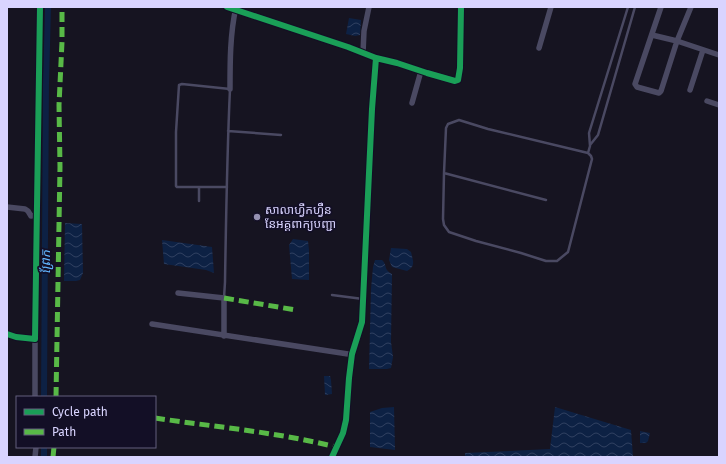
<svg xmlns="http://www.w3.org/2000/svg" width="726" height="464" font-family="'Fira Sans','Noto Sans Khmer',sans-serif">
<defs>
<pattern id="water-waves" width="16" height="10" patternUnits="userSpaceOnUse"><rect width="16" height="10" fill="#0d2144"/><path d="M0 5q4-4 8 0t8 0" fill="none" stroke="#304060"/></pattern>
</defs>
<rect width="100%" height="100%" fill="#161421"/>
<path fill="url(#water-waves)" d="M349 18 361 20 360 35 355 36 346 34Z
M65 223 82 224 83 273 80 280 76 281H64Z
M293 239 308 241 309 250V280L292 279 289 245Z
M162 240 212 247 214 273 206 270 164 264Z
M391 248 407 249 411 252C413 261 416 266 407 271L392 267 389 260Z
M375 260H382C388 266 383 269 392 274L391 342 393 357 391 368 387 369H369L371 289 373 267Z
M324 376H330L331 380 332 394 325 395Z
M394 407 395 450 370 447V412L382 408Z
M555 407 631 430 633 457H465V453L550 449Z
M640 431 650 433 648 441 646 443H640Z"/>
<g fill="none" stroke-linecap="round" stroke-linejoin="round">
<path stroke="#0d2144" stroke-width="6" d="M44 397 46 84 48 7
M44 457V447"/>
<path stroke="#4a4962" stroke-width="2.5" d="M228 131 281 135
M590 145 598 135 635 7
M588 153 591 156 592 159 568 252 557 261H546L521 253 476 241 449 232 444 225 443 219 444 173 446 128 448 124 459 120 488 129 588 153 590 146 589 133 628 7
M444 173 546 200
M199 187V201
M332 295 363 299
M224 298 225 282C226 218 227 153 230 89L182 84 179 85 176 132V186L177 187H227"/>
<path stroke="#4a4962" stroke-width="5.5" d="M227 7 348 47 376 58 397 63 427 73 455 81 458 80 460 68 461 7
M661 7 635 84 637 87 659 93 661 91 677 41 691 7
M652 35 677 41 719 55
M539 48 551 7
M363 53 364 31 369 7
M230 89C230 62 230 34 236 7
M690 90 703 50
M707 101 719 105
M412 103 421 71
M7 207 25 209 28 211 31 216 37 215
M178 293 224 298V336
M152 324 348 354H352
M7 334 16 337 35 339 40 7
M35 339V397
M35 457 36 447
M332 457 343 433 346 420 349 378 352 354 362 322 372 109 376 58"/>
<path stroke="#58b947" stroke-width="5" stroke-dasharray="10 5" stroke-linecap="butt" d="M224 298 296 310
M56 397 60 167 59 105 62 42V7
M155 418C215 427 277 432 336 447
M53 457 54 447"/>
<g stroke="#130f26" stroke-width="8">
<path id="cycleway" d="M227 7 348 47 376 58 397 63 427 73 455 81 458 80 460 68 461 7
M7 334 16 337 35 339 40 7
M332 457 343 433 346 420 349 378 352 354 362 322 372 109 376 58"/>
</g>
<use href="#cycleway" stroke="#1a9f57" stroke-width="6"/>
</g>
<circle fill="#9591b1" stroke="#130f26" stroke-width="1.5" cx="257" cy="217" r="4"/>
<g text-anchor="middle" stroke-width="3.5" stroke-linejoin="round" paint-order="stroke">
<g font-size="12" fill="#d9d4ff" stroke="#130f26" text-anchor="start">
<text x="265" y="214">សាលាហ្វឹកហ្វឺន<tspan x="265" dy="14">នែអគ្គពាក្យបញ្ជា</tspan></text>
</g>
<g font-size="13" font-style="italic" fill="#62b6ff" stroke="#130f26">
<text transform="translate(45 262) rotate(-90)" y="5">ព្រែក</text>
</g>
</g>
<rect width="726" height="464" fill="none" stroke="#d9d4ff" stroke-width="16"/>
<rect x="16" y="396" width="140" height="52" fill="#130f26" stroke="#625e7d"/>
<rect x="24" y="409" width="20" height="6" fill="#1a9f57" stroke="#625e7d"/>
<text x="52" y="416" font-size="12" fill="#d9d4ff">Cycle path</text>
<rect x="24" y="429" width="20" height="6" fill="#58b947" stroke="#625e7d"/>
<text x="52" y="436" font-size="12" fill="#d9d4ff">Path</text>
</svg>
